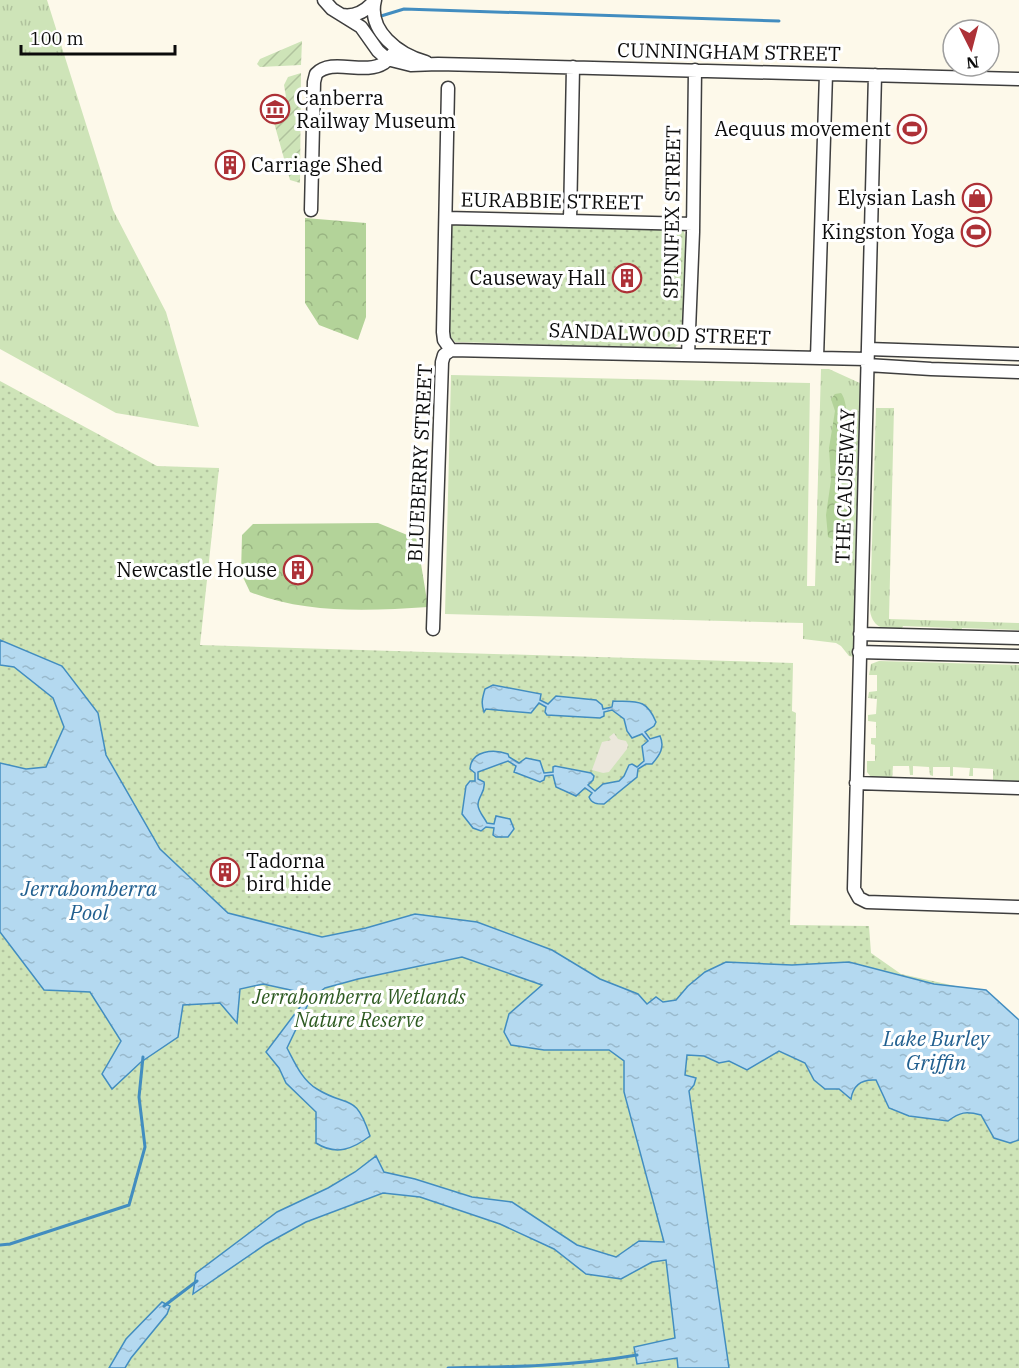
<svg xmlns="http://www.w3.org/2000/svg" width="1019" height="1368" font-family="'IBM Plex Serif',serif">
<defs>
<pattern id="grass-tufts" width="24" height="20" patternUnits="userSpaceOnUse" patternTransform="scale(1.5)"><rect width="24" height="20" fill="#cee4b8"/><path d="M3 7l-1-3M5 7V3M7 7l1-3M15 17l-1-3M17 17v-4M19 17l1-3" fill="none" stroke="#b0c29d"/></pattern>
<pattern id="forest-crowns" width="20" height="18" patternUnits="userSpaceOnUse" patternTransform="scale(1.5)"><rect width="20" height="18" fill="#b3d399"/><path d="M2 6a3 3 0 1 1 6 0M12 15a3 3 0 1 1 6 0" fill="none" stroke="#99b482"/></pattern>
<pattern id="park-dots" width="8" height="8" patternUnits="userSpaceOnUse" patternTransform="scale(1.5)"><rect width="8" height="8" fill="#cee4b8"/><path d="M2 2h.1M6 6h.1" fill="none" stroke="#b0c29d" stroke-width="1.8" stroke-linecap="round"/></pattern>
<pattern id="garden-furrows" width="10" height="10" patternUnits="userSpaceOnUse" patternTransform="scale(1.5)"><rect width="10" height="10" fill="#cee4b8"/><path d="M-1 1l2-2M0 10L10 0M9 11l2-2" fill="none" stroke="#b0c29d"/></pattern>
<pattern id="water-ripples" width="26" height="14" patternUnits="userSpaceOnUse" patternTransform="scale(1.5)"><rect width="26" height="14" fill="#b4d9f0"/><path d="M2 4q2-2 4 0t4 0M15 11q2-2 4 0t4 0" fill="none" stroke="#99b9cc"/></pattern>
</defs>
<rect width="100%" height="100%" fill="#fdf9ea"/>
<path fill="url(#grass-tufts)" d="M0 0H47L113 210 166 312 199 427 116 413 0 349Z
M821 369H829L862 384 854 657 849 656 841 646 836 643 803 639V623L445 614 451 375 810 383 807 586H815Z
M876 408H894L889 619 1019 623V630L962 628 961 632H954L952 628 903 626 901 630C886 630 873 629 870 611Z
M879 661 1019 665V783L993 782V769L973 768V776H969L970 768 953 767V776H950V767H933V776L930 775 929 767 913 766V775H910L909 766H893L892 780 871 777 867 772V761H875V745L871 744V738H876V722L868 721V715L876 714 877 699 868 698 869 692 877 691V675H869L871 664Z"/>
<path fill="url(#forest-crowns)" d="M305 218 366 223V317L358 340 319 325 305 303Z
M841 393C852 405 847 476 846 495 846 509 850 524 844 537L835 540 828 537 826 515 831 480 829 448 835 411 831 399 835 394Z
M378 523 417 539 428 607C369 611 305 614 250 592L241 573 242 535 253 524Z"/>
<path fill="url(#park-dots)" d="M454 223 683 229 686 238 682 343 673 348 455 342 449 335 451 229Z
M0 381 157 466 219 468 200 645 793 663 792 711 796 713 790 925 869 926 871 953 901 974 978 991 1019 1024V1368H0Z"/>
<path fill="url(#garden-furrows)" d="M302 41 301 65 260 67 257 64 260 59Z
M301 73 300 183 290 180 273 119 286 114 281 99 286 97 284 85 288 77Z"/>
<path fill="#ebe7db" d="M614 733 618 739 626 741 628 745 627 749 609 772 603 773 592 770 602 742 611 740 609 737Z"/>
<path fill="url(#water-ripples)" stroke="#428dc0" stroke-width="1.5" d="M0 640 62 666 98 713 106 755 160 849 228 913 322 937 366 928 415 914 477 922 552 950 600 979 638 994 647 1004 656 997 663 1002 676 1000 688 986 705 972 726 962 792 965 849 962 934 984 986 990 1019 1020V1140L1010 1143 994 1138 981 1115C966 1111 960 1112 948 1121L909 1116 889 1108 876 1080C862 1079 853 1085 851 1099L839 1089H825L814 1080 805 1063 779 1051 747 1070 729 1061 719 1063 704 1056 687 1055 685 1075 696 1078 694 1085 689 1091 729 1368H678L677 1358 637 1364 634 1347 675 1338 666 1260 652 1262 621 1279 586 1274 554 1249 500 1224 420 1197 383 1193 306 1222 266 1244 193 1294 196 1273 277 1212 328 1188 355 1172 376 1156 384 1172 415 1179 472 1197 512 1202 577 1245 616 1257 639 1241 664 1242 624 1092V1061L609 1050H544L511 1045 504 1032 509 1014 542 985 462 957 358 979 325 988 310 1000 287 1048C295 1063 302 1080 317 1089 349 1109 355 1091 370 1136 353 1149 336 1156 316 1143V1112L286 1083 279 1068 266 1052 300 1007 298 993 295 991 263 984 240 989 237 1023 220 1003 183 1005 178 1037 141 1062 112 1089 102 1074 121 1041 90 992 44 990 0 932V763L26 769 46 767 64 727 53 698 14 667 0 665Z
M493 685 541 694 540 700 548 704 556 696 596 700 602 705 603 709 612 707 613 701C637 702 646 698 656 722L654 726 645 732 650 739 660 736C665 747 660 755 652 764H646L638 769 637 777 604 804C597 804 592 804 589 797L592 793 585 788 576 796 556 787 553 775 545 776 544 780 540 782 514 772 516 766 508 761 478 772V779L484 782C486 792 478 796 478 805 478 811 484 817 487 823L494 824 496 816 510 819 514 829 508 837H496L493 835 494 828 486 827 481 831 473 828 462 814 466 786 470 781H475V773L470 769C471 750 494 749 508 754L509 757 519 763 526 758 540 761 544 773 553 772V767L555 766 591 773 594 776 593 780 588 785 595 791 603 784 619 781 624 776 629 765 632 764 637 767 644 761 642 746 648 741 642 734 632 738 627 731 624 719 612 710 604 712V716L600 718 547 715 545 712 546 707 539 703 531 713 486 709 484 712C481 704 482 699 485 689Z
M162 1302 170 1306 167 1314 131 1358 125 1368H109L126 1339Z"/>
<g fill="none" stroke-linecap="round" stroke-linejoin="round">
<path stroke="#428dc0" stroke-width="3" d="M381 16 404 9 779 21
M0 1245 10 1244 129 1205 145 1147 139 1097 143 1057
M164 1306 197 1281
M448 1368C511 1367 574 1366 637 1355"/>
<g stroke="#3e3e3e" stroke-width="15">
<path id="minor" d="M324 0 332 9 361 27 378 51 387 59 411 65 438 64 1019 79
M375 0C367 31 399 55 426 62
M342 15C355 17 366 11 374 1
M875 75 854 889 859 898 867 902 1019 907
M448 88 443 332 444 340 451 350
M311 210 314 82 316 74C332 57 364 76 384 63 389 59 393 53 397 49
M446 218 693 224
M570 221 573 67
M868 349 1019 354
M451 350 867 359
M688 355 693 232 695 70
M817 358 826 74
M867 365 931 369 1019 372
M433 629 442 362 444 355 451 350
M860 634 1019 638
M859 652 1019 656
M856 783 1019 788"/>
</g>
<use href="#minor" stroke="#fff" stroke-width="12"/>
</g>
<defs>
<g id="museum-ring" transform="scale(1.5)"><circle r="9.5" fill="#fff" stroke="#ad3137" stroke-width="1.5"/><path d="M0-6L6-3V-2H-6V-3ZM-5-1h2V3h-2ZM-1-1h2V3h-2ZM3-1h2V3H3ZM-6 4H6V6H-6Z" fill="#ad3137"/></g>
<g id="stadium-ring" transform="scale(1.5)"><circle r="9.5" fill="#fff" stroke="#ad3137" stroke-width="1.5"/><path d="M0-5a6.5 5 0 1 0 0 10a6.5 5 0 1 0 0-10ZM-3.5-1.8h7v3.6h-7Z" fill="#ad3137"/></g>
<g id="building-ring" transform="scale(1.5)"><circle r="9.5" fill="#fff" stroke="#ad3137" stroke-width="1.5"/><path d="M-4-6H4V6H1V3H-1V6H-4ZM-2.5-4.3h1.7v1.8h-1.7ZM.8-4.3h1.7v1.8H.8ZM-2.5-1h1.7V.8h-1.7ZM.8-1h1.7V.8H.8Z" fill="#ad3137"/></g>
<g id="shop-ring" transform="scale(1.5)"><circle r="9.5" fill="#fff" stroke="#ad3137" stroke-width="1.5"/><path d="M-5-2.5h2.3a2.7 3.5 0 0 1 5.4 0H5L5.5 6h-11ZM-1.5-2.5h3a1.5 2.3 0 0 0-3 0Z" fill="#ad3137"/></g>
</defs>
<g fill-rule="evenodd">
<use href="#museum-ring" x="275" y="109"/>
<use href="#stadium-ring" x="912" y="129"/>
<use href="#building-ring" x="230" y="165"/>
<use href="#shop-ring" x="977" y="198"/>
<use href="#stadium-ring" x="976" y="232"/>
<use href="#building-ring" x="627" y="278"/>
<use href="#building-ring" x="298" y="570"/>
<use href="#building-ring" x="225" y="872"/>
</g>
<g text-anchor="middle" stroke-width="6" stroke-linejoin="round" paint-order="stroke">
<g font-size="20" fill="#0b0b0b" stroke="#fff">
<text transform="translate(729 52) rotate(1)" y="7">CUNNINGHAM STREET</text>
<text transform="translate(552 201) rotate(1)" y="7">EURABBIE STREET</text>
<text transform="translate(672 212) rotate(-89)" y="7">SPINIFEX STREET</text>
<text transform="translate(660 334) rotate(2)" y="7">SANDALWOOD STREET</text>
<text transform="translate(420 463) rotate(-87)" y="7">BLUEBERRY STREET</text>
<text transform="translate(845 486) rotate(-88)" y="7">THE CAUSEWAY</text>
</g>
<g font-size="20" fill="#0b0b0b" stroke="#fff" text-anchor="end">
<text x="296" y="105" text-anchor="start">Canberra<tspan x="296" dy="23">Railway Museum</tspan></text>
<text x="891" y="136">Aequus movement</text>
<text x="251" y="172" text-anchor="start">Carriage Shed</text>
<text x="956" y="205">Elysian Lash</text>
<text x="955" y="239">Kingston Yoga</text>
<text x="606" y="285">Causeway Hall</text>
<text x="277" y="577">Newcastle House</text>
<text x="246" y="868" text-anchor="start">Tadorna<tspan x="246" dy="23">bird hide</tspan></text>
</g>
<g font-size="20" font-style="italic" fill="#2e5b22" stroke="#fff">
<text x="359" y="1004">Jerrabomberra Wetlands<tspan x="359" dy="23">Nature Reserve</tspan></text>
</g>
<g font-size="21" font-style="italic" fill="#215f8f" stroke="#fff">
<text x="89" y="896">Jerrabomberra<tspan x="89" dy="24">Pool</tspan></text>
<text x="936" y="1046">Lake Burley<tspan x="936" dy="24">Griffin</tspan></text>
</g>
</g>
<g transform="translate(971 48) rotate(174)"><circle r="28" fill="#ffffff" stroke="#9d9d9d" stroke-width="1.5"/>
<path d="M0-4.5L10 22L0 15L-10 22Z" fill="#ad3137"/>
<text y="-9" font-size="16" font-weight="bold" text-anchor="middle" fill="#0b0b0b">N</text>
</g>
<path d="M21 45v9h154v-9" fill="none" stroke="#0b0b0b" stroke-width="3"/>
<text x="30" y="45" font-size="18" fill="#0b0b0b" stroke="#ffffff" stroke-width="4.5" paint-order="stroke">100 m</text>
</svg>
